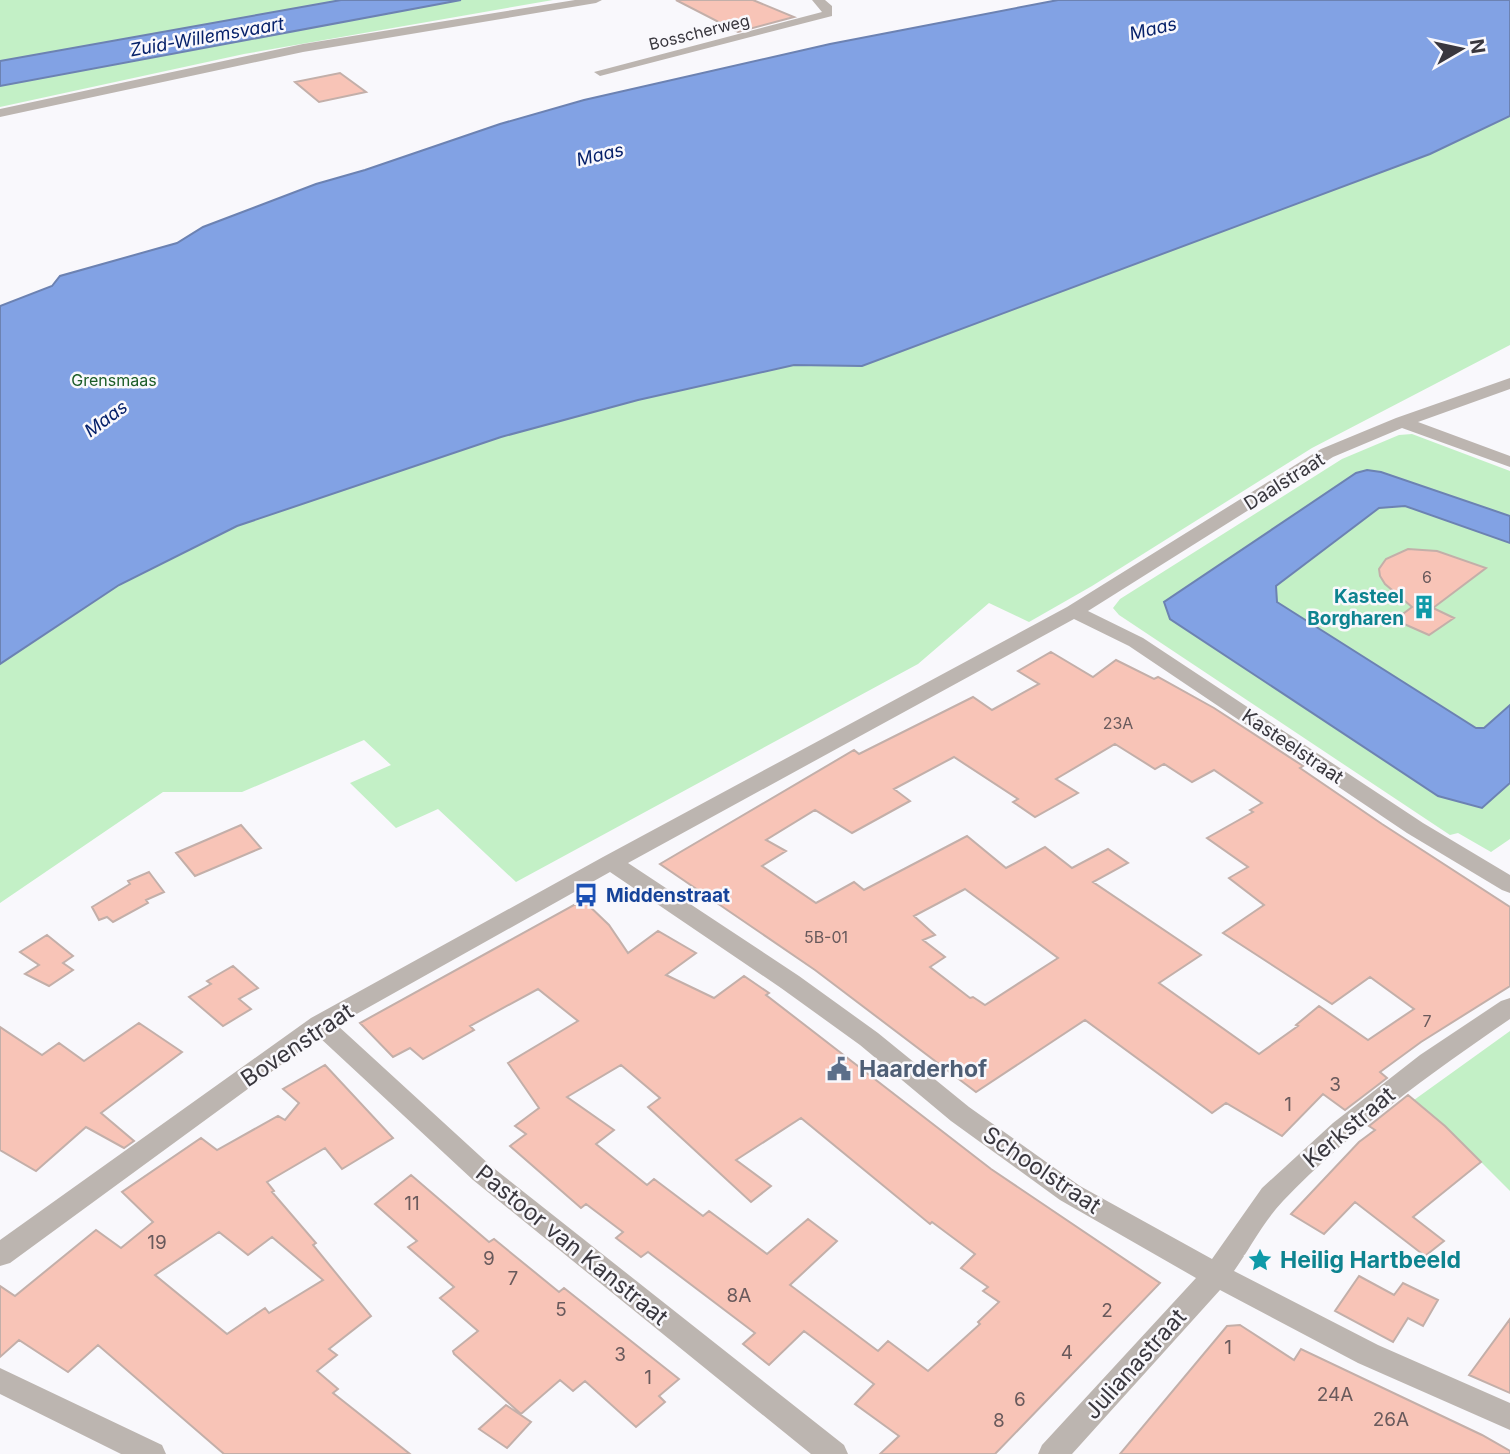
<svg xmlns="http://www.w3.org/2000/svg" width="1510" height="1454" font-family="Inter,sans-serif">
<rect width="100%" height="100%" fill="#f9f8fc"/>
<path fill="#c3f0c6" d="M0 0H341L0 61Z
M461 0H553L244 54 0 107V86Z
M1510 116V345L1312 448 1092 586 1029 622 989 603 918 664 516 882 438 809 396 828 350 783 391 765 364 740 242 792H163L0 903V664L119 585 237 526 501 437 638 400 794 365 863 366 1430 154Z
M1412 434 1510 471V516L1381 472 1164 602 1170 619 1438 796 1482 808 1510 783V839L1491 852 1458 833 1450 835 1119 615 1113 608 1120 599 1342 459 1399 435Z
M1405 506 1510 543V705L1484 728H1476L1277 602 1276 586 1379 508Z
M1510 1031V1191L1445 1126 1414 1100Z"/>
<path fill="#82a2e4" stroke="#6c82b2" stroke-width="2" d="M341 0H461L0 86V61Z
M1058 0H1510V116L1430 154 862 366 794 365 638 400 501 437 237 526 119 585 0 664V306L52 286 60 276 177 243 203 227 316 184 365 170 500 124 584 100 830 44Z
M1367 470 1381 472 1510 516V543L1405 506 1379 508 1276 586 1277 602 1476 728H1484L1510 705V783L1482 808 1438 796 1170 619 1164 602 1356 473Z"/>
<path fill="#f8c4b7" stroke="#c3afa9" stroke-width="2" fill-rule="evenodd" d="M676 0H753L794 17 738 32Z
M340 73 366 92 319 102 295 82Z
M1408 549 1437 551 1486 568 1433 608 1454 618 1429 635 1395 620 1412 607 1385 584 1380 576 1379 569 1386 559Z
M1051 652 1093 677 1116 660 1154 679 1158 677 1214 708 1303 766 1300 768 1382 824 1510 907V986L1421 1042 1380 1072 1387 1078 1345 1110 1323 1094 1282 1136 1226 1103 1212 1113 1085 1020 976 1092 815 970 660 864 854 750 859 754 973 697 992 710 1039 684 1018 671ZM1115 744 1155 769 1164 764 1192 782 1214 770 1262 803 1250 810 1253 812 1207 838 1248 867 1229 878 1264 905 1223 933 1332 1004 1370 977 1414 1009 1368 1040 1319 1006 1296 1025 1298 1026 1259 1054 1159 983 1201 955 1093 882 1128 863 1108 849 1072 868 1045 847 1006 868 967 836 864 890 854 882 816 903 762 866 786 851 766 840 815 810 852 833 910 801 894 789 954 757 1018 799 1013 802 1035 817 1078 793 1056 779ZM965 889 1058 958 985 1005 973 997 970 998 930 967 945 957 923 940 935 935 914 916Z
M241 825 261 848 195 876 176 853Z
M149 872 164 892 146 900 148 903 113 922 107 917 99 920 92 907 130 884 128 881Z
M583 900 609 925 628 953 658 931 696 953 666 975 714 998 744 976 769 993 766 995 991 1169 1160 1283 995 1454H880L899 1436 855 1404 874 1384 804 1331 769 1365 743 1344 755 1333 648 1252 641 1257 616 1238 623 1232 586 1204 581 1208 510 1146 526 1134 515 1126 539 1108 508 1063 578 1021 538 989 470 1026 474 1030 423 1059 410 1048 393 1057 360 1023ZM621 1065 660 1098 648 1107 751 1202 771 1186 736 1160 801 1118 930 1224 932 1222 975 1254 961 1268 988 1287 983 1291 999 1302 978 1322 980 1324 928 1371 888 1341 878 1351 790 1285 837 1241 808 1219 767 1254 709 1211 703 1216 654 1179 647 1185 596 1144 614 1130 567 1097Z
M47 935 73 956 63 963 73 970 49 986 25 974 39 965 20 952Z
M233 966 258 988 239 999 251 1009 223 1026 189 997 211 984 207 981Z
M139 1023 182 1052 101 1113 134 1141 124 1148 86 1127 36 1171 0 1150V1027L42 1055 59 1043 84 1061Z
M325 1065 393 1138 342 1169 325 1148 267 1182 274 1191 272 1192 316 1243 313 1245 371 1316 329 1349 337 1355 317 1371 338 1389 333 1393 410 1454H224L98 1345 68 1372 19 1340 0 1357V1286L15 1296 96 1230 121 1248 153 1222 122 1192 201 1138 217 1150 278 1116 285 1120 299 1103 283 1089ZM219 1232 248 1255 272 1237 323 1280 269 1313 265 1308 227 1334 155 1275Z
M1408 1095 1445 1126 1481 1162 1413 1217 1444 1241 1425 1256 1355 1202 1324 1234 1291 1214 1359 1142 1375 1130 1369 1126Z
M411 1175 489 1242 494 1239 559 1292 564 1288 679 1379 659 1396 665 1402 636 1427 585 1381 573 1391 560 1380 521 1414 454 1354 453 1351 478 1331 440 1298 454 1287 408 1247 417 1241 375 1204Z
M1359 1276 1394 1295 1403 1283 1438 1300 1423 1326 1408 1318 1393 1342 1335 1311Z
M1510 1319V1393L1469 1375Z
M1240 1325 1294 1360 1301 1349 1482 1435 1510 1451V1454H1120L1227 1326Z
M506 1405 531 1422 507 1448 479 1429Z"/>
<g fill="none" stroke-linecap="round" stroke-linejoin="round">
<path fill="#bcb5b0" fill-rule="evenodd" d="M575 0H602L596 3 303 52 0 117V109L303 44Z
M812 0H825L832 6V16L600 76 594 72 822 12Z
M1510 378V389L1418 422 1510 456V467L1402 428 1333 457 1088 611 1143 638 1423 823 1510 875V893L1502 890 1407 833 1129 646 1074 619 628 863 799 976 878 1033 969 1107 1080 1186 1212 1259 1262 1188 1333 1123 1420 1055 1501 1001 1510 998V1019C1430 1074 1350 1131 1283 1201 1264 1221 1250 1248 1234 1271L1378 1345 1510 1403V1430L1358 1363 1220 1290 1072 1454H1038L1042 1445 1196 1278 1060 1200 951 1121 860 1045 781 988 610 872 337 1025 491 1166 844 1445 848 1454H811L473 1180 319 1037 10 1263 0 1266V1240L311 1018 603 857 1067 607 1321 449 1396 418Z
M0 1368 162 1445 166 1454H121L0 1394Z"/>
</g>
<defs>
<g id="building-bare" transform="scale(1.89)"><path d="M-4-6H4V6H1V3H-1V6H-4ZM-2.5-4.3h1.7v1.8h-1.7ZM.8-4.3h1.7v1.8H.8ZM-2.5-1h1.7V.8h-1.7ZM.8-1h1.7V.8H.8Z" fill="#0f9aa8" stroke="#f9f8fc" stroke-width="2.5" paint-order="stroke"/></g>
<g id="bus-bare" transform="scale(1.89)"><path d="M-5-6H5V4H4V6H2V4H-2V6H-4V4H-5ZM-3.5-4V0h7V-4ZM-3.5 1.2v1.5H-2V1.2ZM2 1.2v1.5H3.5V1.2Z" fill="#1a4fb4" stroke="#f9f8fc" stroke-width="2.5" paint-order="stroke"/></g>
<g id="civic-bare" transform="scale(1.89)"><path d="M-.6-6.5H3V-4.5H.6V-3L4-1V1h2V6H-6V1h2V-1L-.6-3ZM-1.2 2.5V6h2.4V2.5Z" fill="#5c6f8a" stroke="#f9f8fc" stroke-width="2.5" paint-order="stroke"/></g>
<g id="sight-bare" transform="scale(1.89)"><path d="M0-6L1.8-2.2L6-1.7L2.9 1.2L3.7 5.4L0 3.3L-3.7 5.4L-2.9 1.2L-6-1.7L-1.8-2.2Z" fill="#0f9aa8" stroke="#f9f8fc" stroke-width="2.5" paint-order="stroke"/></g>
</defs>
<g fill-rule="evenodd">
<use href="#building-bare" x="1424" y="607"/>
<use href="#bus-bare" x="586" y="895"/>
<use href="#civic-bare" x="839" y="1069"/>
<use href="#sight-bare" x="1260" y="1260"/>
</g>
<g text-anchor="middle" stroke-width="5" stroke-linejoin="round" paint-order="stroke">
<g font-size="16" fill="#39373e" stroke="#f9f8fc">
<text transform="translate(699 32) rotate(-14)" y="6">Bosscherweg</text>
</g>
<g font-size="16" fill="#1c5d28" stroke="#f9f8fc">
<text x="114" y="386">Grensmaas</text>
</g>
<g font-size="16" fill="#695a5c">
<text x="1427" y="583">6</text>
<text x="1118" y="729">23A</text>
<text x="826" y="943">5B-01</text>
<text x="1427" y="1027">7</text>
</g>
<g font-size="18" font-style="italic" fill="#05206a" stroke="#f9f8fc">
<text transform="translate(1153 29) rotate(-13)" y="6">Maas</text>
<text transform="translate(207 37) rotate(-10)" y="6">Zuid-Willemsvaart</text>
<text transform="translate(600 155) rotate(-13)" y="6">Maas</text>
<text transform="translate(106 419) rotate(-36)" y="6">Maas</text>
</g>
<g font-size="19" fill="#39373e" stroke="#f9f8fc">
<text transform="translate(1284 481) rotate(-32)" y="7">Daalstraat</text>
<text transform="translate(1293 746) rotate(34)" y="7">Kasteelstraat</text>
</g>
<g font-size="19" font-weight="bold" fill="#0d838f" stroke="#f9f8fc" text-anchor="end">
<text x="1404" y="603">Kasteel<tspan x="1404" dy="22">Borgharen</tspan></text>
</g>
<g font-size="19" font-weight="bold" fill="#164399" stroke="#f9f8fc" text-anchor="start">
<text x="606" y="902">Middenstraat</text>
</g>
<g font-size="19" fill="#695a5c">
<text x="1335" y="1091">3</text>
<text x="1288" y="1111">1</text>
<text x="412" y="1210">11</text>
<text x="157" y="1249">19</text>
<text x="489" y="1265">9</text>
<text x="513" y="1285">7</text>
<text x="739" y="1302">8A</text>
<text x="561" y="1316">5</text>
<text x="1107" y="1317">2</text>
<text x="1228" y="1354">1</text>
<text x="1067" y="1359">4</text>
<text x="620" y="1361">3</text>
<text x="648" y="1384">1</text>
<text x="1335" y="1401">24A</text>
<text x="1020" y="1406">6</text>
<text x="1391" y="1426">26A</text>
<text x="999" y="1427">8</text>
</g>
<g font-size="23" fill="#39373e" stroke="#f9f8fc">
<text transform="translate(297 1045) rotate(-34)" y="8">Bovenstraat</text>
<text transform="translate(1349 1127) rotate(-40)" y="8">Kerkstraat</text>
<text transform="translate(1042 1170) rotate(34)" y="8">Schoolstraat</text>
<text transform="translate(572 1245) rotate(39)" y="8">Pastoor van Kanstraat</text>
<text transform="translate(1135 1364) rotate(-48)" y="8">Julianastraat</text>
</g>
<g font-size="23" font-weight="bold" fill="#4e5e75" stroke="#f9f8fc" text-anchor="start">
<text x="859" y="1077">Haarderhof</text>
</g>
<g font-size="23" font-weight="bold" fill="#0d838f" stroke="#f9f8fc" text-anchor="start">
<text x="1280" y="1268">Heilig Hartbeeld</text>
</g>
</g>
<g transform="translate(1461 49) rotate(81)" stroke="#f9f8fc" stroke-width="5" paint-order="stroke">
<path d="M0-5L12 26L0 18L-12 26Z" fill="#39373e"/>
<text y="-10" font-size="19" font-weight="bold" text-anchor="middle" fill="#39373e">N</text>
</g>
</svg>
